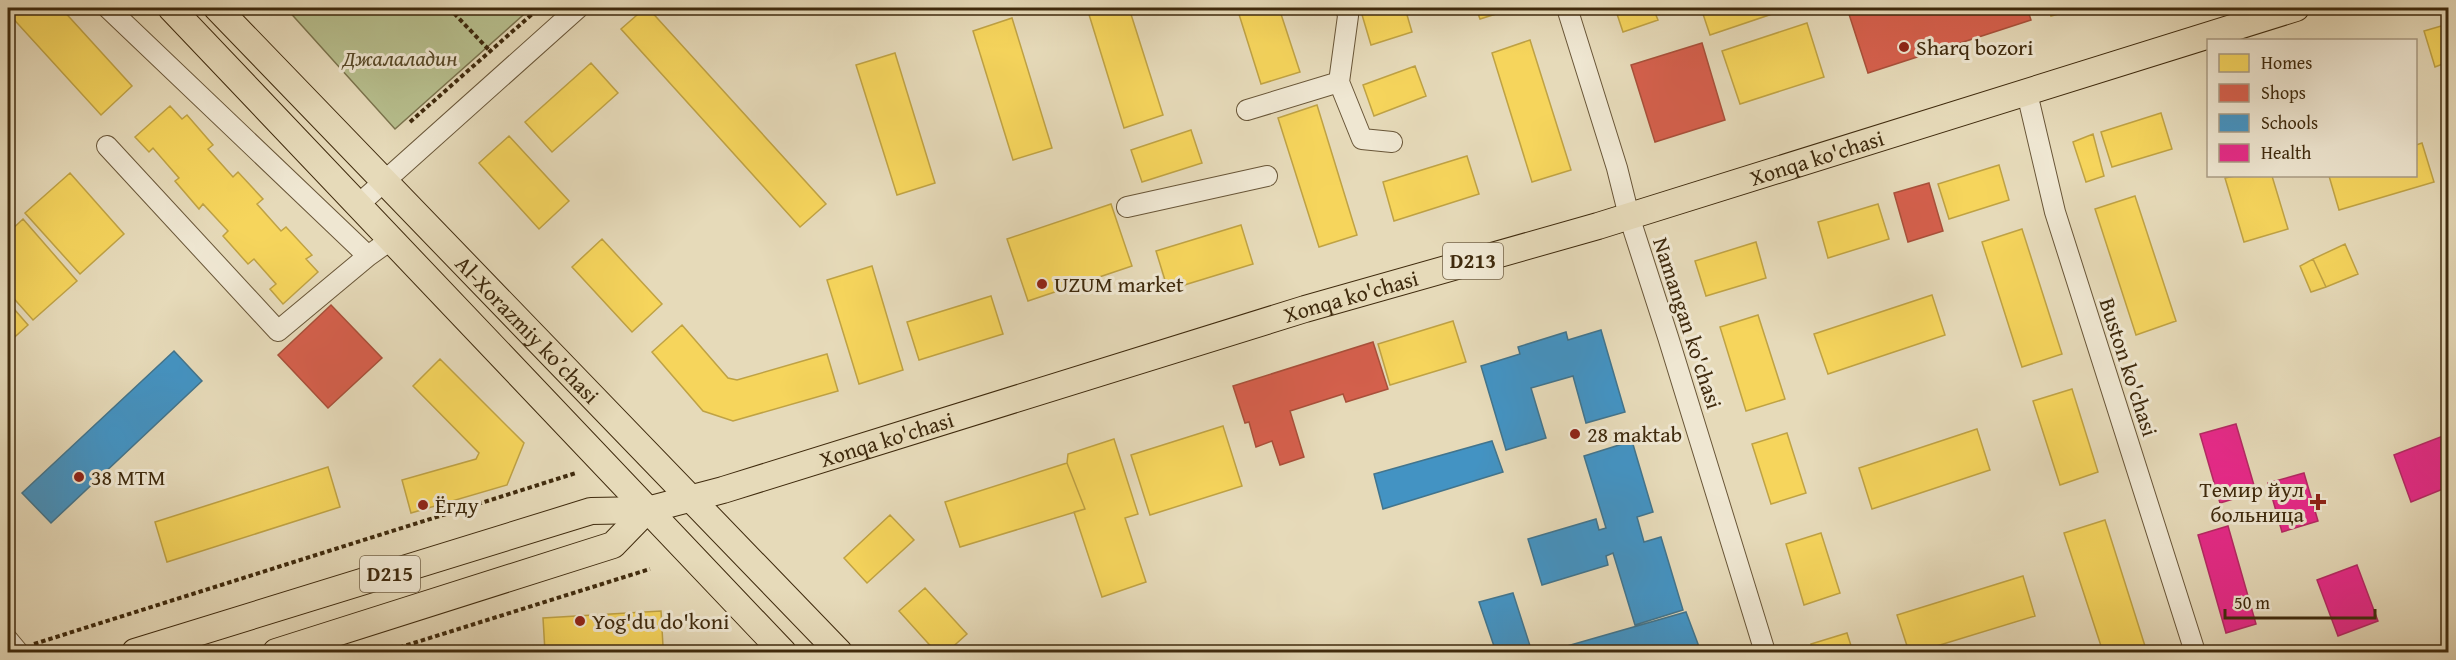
<svg xmlns="http://www.w3.org/2000/svg" width="2456" height="660" font-family="'Gentium Book Plus',serif">
<rect width="100%" height="100%" fill="#e6dab9"/>
<filter id="stains"><feTurbulence type="fractalNoise" baseFrequency=".00333" numOctaves="4"/><feColorMatrix values="0 0 0 0 .2 0 0 0 0 .09 0 0 0 0 .02 0 0 0 .5 -.17"/></filter>
<radialGradient id="worn" r=".72"><stop offset=".6" stop-color="#630" stop-opacity="0"/><stop offset="1" stop-color="#630" stop-opacity=".3"/></radialGradient>
<path fill="#b7bf8e" stroke="#7b744e" stroke-width="1.5" d="M286 8H531L395 129Z"/>
<path fill="#f6d55c" stroke="#bfa244" stroke-width="1.5" d="M8 8H61L132 86 101 115 8 13Z
M645 8H648L826 204 800 227 621 29Z
M1087 8H1129L1163 115 1124 128Z
M1237 8H1279L1300 72 1261 84Z
M1360 8H1405L1412 32 1371 45Z
M1476 8H1515L1480 19Z
M1615 8H1653L1658 20 1623 32Z
M1701 8H1790L1710 35Z
M2049 8H2080L2051 16Z
M1012 18 1052 148 1013 160 973 31Z
M1807 23 1824 77 1740 104 1722 51Z
M2448 24V62L2435 67 2424 31Z
M1530 40 1571 170 1532 182 1492 53Z
M895 53 935 183 897 195 856 65Z
M591 63 618 93 552 152 525 122Z
M1415 66 1426 96 1374 116 1363 85Z
M1317 105 1357 235 1319 247 1278 118Z
M170 106 182 119 187 115 213 145 208 149 233 177 238 172 263 199 257 204 281 231 286 227 312 255 306 259 318 272 283 304 270 289 276 284 254 259 248 264 223 236 228 231 203 204 199 209 175 181 179 178 153 148 149 152 135 137Z
M2161 113 2172 149 2112 167 2101 132Z
M1191 130 1202 163 1142 182 1131 150Z
M2093 134 2104 176 2086 182 2073 142Z
M509 136 569 201 539 229 479 163Z
M2422 143 2434 182 2339 210 2329 176H2416V145Z
M1467 156 1479 194 1394 221 1383 182Z
M1999 165 2009 200 1949 219 1938 184Z
M70 173 124 234 80 274 25 213Z
M2235 176H2272L2288 229 2244 242 2225 178Z
M2135 196 2176 321 2136 335 2095 209Z
M1111 204 1132 266 1028 301 1007 239Z
M1878 204 1889 239 1828 258 1818 222Z
M23 219 77 281 33 320 8 292V233Z
M1241 225 1253 264 1168 290 1156 251Z
M2022 229 2062 354 2022 367 1982 242Z
M602 239 662 304 632 332 572 267Z
M1756 242 1766 278 1706 296 1695 261Z
M2345 244 2358 274 2326 287 2313 259Z
M2313 259 2326 287 2311 292 2300 266Z
M872 266 903 370 859 384 827 280Z
M1932 295 1945 335 1828 374 1814 334Z
M991 296 1003 334 919 360 907 322Z
M8 302 28 325 8 343Z
M1758 315 1785 399 1746 411 1720 327Z
M1453 321 1466 362 1390 385 1378 344Z
M682 325 728 378 737 380 827 354 838 391 733 421 703 411 652 352Z
M440 359 524 443 507 485 411 513 402 480 476 459 479 453 413 386Z
M2072 389 2098 472 2060 485 2033 401Z
M1223 426 1242 486 1150 515 1131 455Z
M1977 429 1990 470 1872 509 1859 468Z
M1787 433 1806 493 1771 504 1752 444Z
M1114 439 1138 514 1125 518 1146 582 1102 597 1074 512 1085 509 1067 463 1068 454Z
M1067 463 1085 509 960 547 945 502Z
M328 467 340 507 167 562 155 522Z
M890 515 914 540 867 583 844 558Z
M2105 520 2145 646 2124 652H2103L2064 533Z
M1821 533 1840 593 1804 605 1786 544Z
M2023 576 2035 616 1917 652H1909L1897 615Z
M925 588 967 634 947 652H936L899 611Z
M661 611 663 646 545 652 543 618Z
M1847 633 1853 652H1814L1811 644Z"/>
<path fill="#d6604d" stroke="#a9503a" stroke-width="1.5" d="M1847 8H2027L2031 20 1868 73Z
M1702 43 1725 120 1655 142 1631 65Z
M1929 183 1943 231 1908 242 1894 193Z
M331 305 382 358 328 408 278 355Z
M1373 342 1388 389 1346 402 1343 394 1290 411 1304 457 1280 465 1272 441 1256 447 1249 422 1245 423 1233 386Z"/>
<path fill="#4393c3" stroke="#42748c" stroke-width="1.5" d="M1601 330 1625 412 1586 423 1573 376 1531 388 1546 438 1506 450 1481 366 1520 354 1518 347 1566 332 1568 340Z
M174 351 202 381 51 523 22 493Z
M1492 441 1503 472 1383 509 1374 474Z
M1632 441 1653 512 1637 517 1644 542 1661 537 1683 610 1635 625 1613 553 1606 556 1608 565 1542 585 1528 539 1596 519 1599 530 1606 528 1584 456Z
M1513 593 1532 652H1496L1479 602Z
M1686 612 1701 652H1569L1567 646Z"/>
<path fill="#e7298a" stroke="#b52964" stroke-width="1.5" d="M2236 424 2256 492 2220 503 2200 434Z
M2448 434V487L2411 502 2394 455Z
M2304 473 2318 521 2282 532 2268 483Z
M2228 526 2256 624 2226 633 2198 535Z
M2357 565 2378 621 2338 636 2317 580Z"/>
<g fill="none" stroke-linecap="round" stroke-linejoin="round">
<g stroke="#695638" stroke-width="22">
<path id="minor" d="M108 8 368 256 392 239
M1567 8 1617 168 1629 216 1668 337 1765 652
M1339 82 1362 139 1392 142
M2027 93 2055 212 2195 652
M1247 110 1339 82 1348 16 1346 8
M107 146 278 331 368 256
M359 204 578 8
M1127 207 1267 176
M8 640 18 652"/>
</g>
<g stroke="#3f2a0d" stroke-width="28">
<g id="major">
<path d="M171 8 783 652"/>
<path id="s1" d="M217 8 839 652"/>
<path id="s2" d="M135 652 591 511 647 510 723 490 1305 309 1598 226 2296 8"/>
<path d="M276 652 613 545 647 510"/>
</g>
</g>
<path stroke="#3f2a0d" stroke-width="4" stroke-dasharray="4.5 3" stroke-linecap="butt" d="M449 8 490 51
M410 122 539 8
M34 644 576 473
M385 652 650 569"/>
<use href="#minor" stroke="#efe7d2" stroke-width="20"/>
<use href="#major" stroke="#e6dab9" stroke-width="26"/>
</g>
<g fill="#8f2418" stroke="#efe7d2" stroke-width="2">
<circle cx="1904" cy="47" r="6"/>
<circle cx="1042" cy="284" r="6"/>
<circle cx="1575" cy="434" r="6"/>
<circle cx="79" cy="477" r="6"/>
<path d="M2315 493h6v6h6v6h-6v6h-6v-6h-6v-6h6z"/>
<circle cx="423" cy="505" r="6"/>
<circle cx="580" cy="621" r="6"/>
</g>
<g text-anchor="middle" stroke-width="6" stroke-linejoin="round" paint-order="stroke">
<g fill="#efe7d2" stroke="#746348" stroke-width="1.5">
<rect x="1443" y="243" width="60" height="36" rx="4.5"/>
<rect x="360" y="556" width="60" height="36" rx="4.5"/>
</g>
<g font-size="21" font-weight="bold" fill="#3f2a0d">
<text x="1473" y="268">D213</text>
<text x="390" y="581">D215</text>
</g>
<g font-size="22" fill="#3f2a0d" stroke="#efe7d2" text-anchor="start">
<text x="1916" y="55">Sharq bozori</text>
<text x="1054" y="292">UZUM market</text>
<text x="1587" y="442">28 maktab</text>
<text x="91" y="485">38 MTM</text>
<text x="2304" y="497" text-anchor="end">Темир йул<tspan x="2304" dy="25">больница</tspan></text>
<text x="435" y="513">Ёгду</text>
<text x="592" y="629">Yog'du do'koni</text>
</g>
<g font-size="22" font-style="italic" fill="#574827" stroke="#efe7d2">
<text x="400" y="66">Джалаладин</text>
</g>
<g font-size="22" fill="#3f2a0d" stroke="#efe7d2">
<text dy="8" stroke="none"><textPath href="#s2" startOffset="1755">Xonqa ko'chasi</textPath></text>
<text dy="8" stroke="none"><textPath href="#s2" startOffset="1269">Xonqa ko'chasi</textPath></text>
<text transform="translate(1688 323) rotate(72)" y="8">Namangan ko'chasi</text>
<text dy="8" stroke="none"><textPath href="#s1" startOffset="447">Al-Xorazmiy ko’chasi</textPath></text>
<text transform="translate(2129 367) rotate(72)" y="8">Buston ko'chasi</text>
<text dy="8" stroke="none"><textPath href="#s2" startOffset="783">Xonqa ko'chasi</textPath></text>
</g>
</g>
<rect width="2456" height="660" fill="none" stroke="#e6dab9" stroke-width="30"/>
<rect x="9" y="9" width="2438" height="642" fill="none" stroke="#3f2a0d" stroke-width="3"/>
<rect x="15" y="15" width="2426" height="630" fill="none" stroke="#3f2a0d" stroke-width="1.5"/>
<rect x="2207" y="39" width="210" height="138" fill="#efe7d2" stroke="#a99b83" stroke-width="1.5"/>
<rect x="2219" y="54" width="30" height="18" fill="#f6d55c" stroke="#a99b83" stroke-width="1.5"/>
<text x="2261" y="69" font-size="18" fill="#3f2a0d">Homes</text>
<rect x="2219" y="84" width="30" height="18" fill="#d6604d" stroke="#a99b83" stroke-width="1.5"/>
<text x="2261" y="99" font-size="18" fill="#3f2a0d">Shops</text>
<rect x="2219" y="114" width="30" height="18" fill="#4393c3" stroke="#a99b83" stroke-width="1.5"/>
<text x="2261" y="129" font-size="18" fill="#3f2a0d">Schools</text>
<rect x="2219" y="144" width="30" height="18" fill="#e7298a" stroke="#a99b83" stroke-width="1.5"/>
<text x="2261" y="159" font-size="18" fill="#3f2a0d">Health</text>
<path d="M2225 609v9h150v-9" fill="none" stroke="#3f2a0d" stroke-width="3"/>
<text x="2234" y="609" font-size="18" fill="#3f2a0d" stroke="#efe7d2" stroke-width="4.5" paint-order="stroke">50 m</text>
<rect width="100%" height="100%" filter="url(#stains)"/>
<rect width="100%" height="100%" fill="url(#worn)"/>
</svg>
